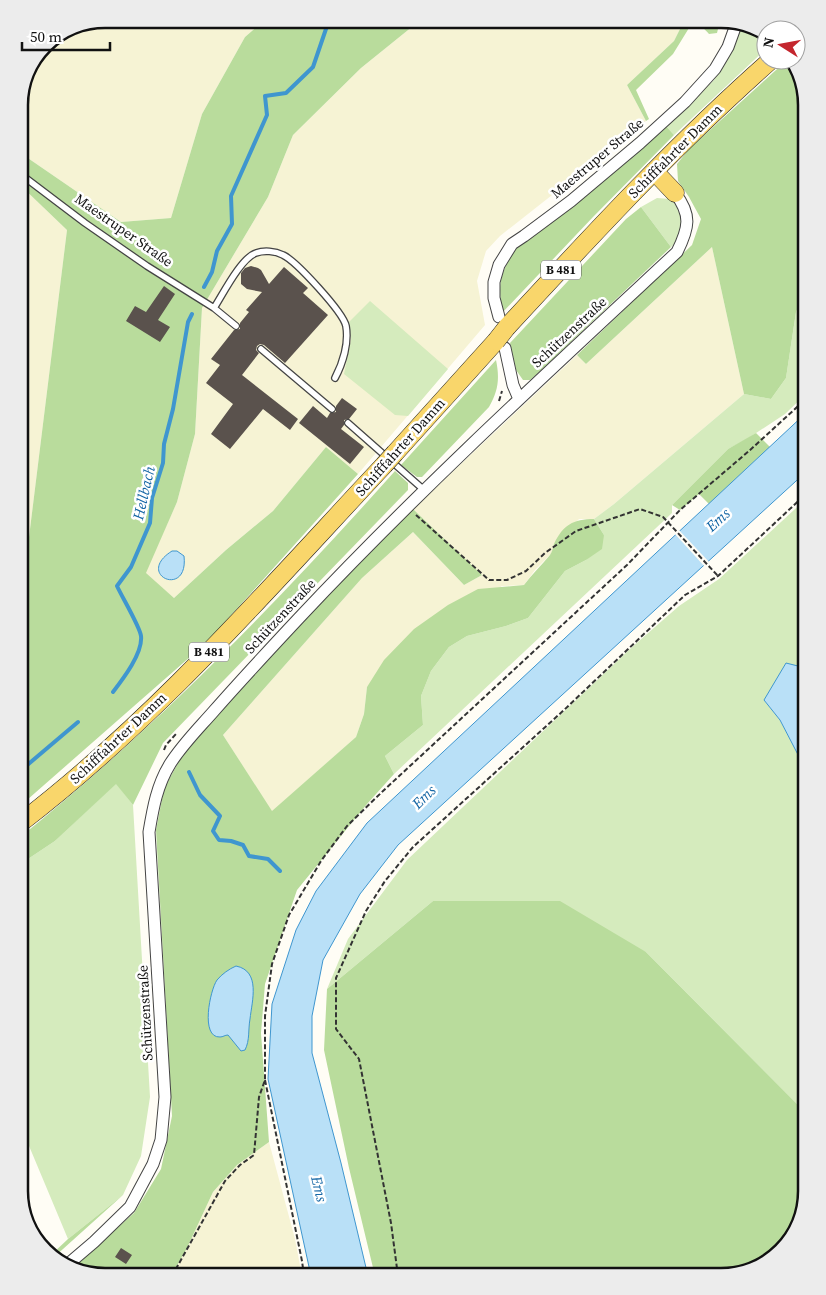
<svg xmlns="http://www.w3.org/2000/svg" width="826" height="1295" font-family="'Source Serif 4',serif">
<rect width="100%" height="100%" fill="#fffdf5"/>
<path fill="#f6f3d4" d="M685 19 674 41 627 85 646 121 500 236 486 251 477 281 485 325 358 474 326 447 273 511 226 550 174 598 145 573 177 502 195 434 202 308 268 197 293 135 361 68 418 22Z
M261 23 245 37 202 114 171 218 121 222 19 152V99L44 44 72 25Z
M19 184 67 230 19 618Z
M712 247 744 394 614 504 594 519H579L555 544 551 554 535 570 524 585 502 586 367 687 364 714 356 737 272 812 223 735 362 578 413 532 464 585 482 575 413 509 577 355 586 364Z
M269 1142 295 1239 302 1276H171L187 1248 213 1192 237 1165Z"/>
<path fill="#d5ebbd" d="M742 24 766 32V49L674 135 666 126 714 80 731 52Z
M657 198 670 199 681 209 683 225 679 240 671 247 641 207Z
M807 287V393L785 414 747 439 728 449 672 505V513L394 774 385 756 423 725 421 696 431 671 449 647 467 636 506 626 528 618 565 571 586 560 604 535 594 519 614 504 744 394 771 399 786 378 796 312Z
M370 301 448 369 408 416 395 415 344 374 351 340 349 322Z
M807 498V674L801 667 764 700 780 720 807 772V1114L646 952 433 901 327 989 348 939 407 860 631 648 679 606 719 579Z
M116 783 133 805 150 1097 141 1156 123 1195 68 1239 19 1122V865L55 841Z"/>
<path fill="#b9dc9c" d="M685 19H697L718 29 717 33 709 34C703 26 697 25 689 28L673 54 636 90 649 119 646 121 627 85 674 41Z
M418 22 361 68 293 135 268 197 202 308 195 434 177 502 146 573 174 598 226 550 273 511 326 447 358 474 207 642 19 807V618L67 230 19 184V152L121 222 171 218 202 114 245 37 261 23Z
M787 60H793L798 66 807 105V287L796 312 786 378 771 399 744 394 712 247 586 364 577 355 692 245 701 219 689 197 678 181 677 164 689 149Z
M666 126 674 135 593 217 503 312C496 282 502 271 517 246Z
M641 207 671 247 537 374 530 380H523L516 370 510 343 626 219Z
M496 360C500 379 498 391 489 407L422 477H417L401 465Z
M756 433 770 447 709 504 699 494 680 510 672 505 728 449Z
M395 471 408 483V490L163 743 133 805 116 784 55 841 19 865V838C156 728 278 602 395 471Z
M413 509 482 575 464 585 413 532 362 578 223 735 272 811 356 737 364 714 367 687 384 660 414 629 448 605 478 589 524 585C532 574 541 566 550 555 552 552 553 548 554 544 563 525 573 519 594 519L604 535 602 549 586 560 565 571 528 618 506 626 467 636 449 647 431 671 421 696 423 725 385 756 394 774 367 804 297 890 265 984 261 1033 269 1142 237 1165 213 1192 187 1248 171 1276H99L73 1267 134 1213 161 1169 172 1116 156 830 164 789 186 748 320 603Z
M433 901H560L646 952 807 1114V1191L793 1238 760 1267 721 1276H375L349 1168 324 1050 327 989Z
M123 1195 53 1258 51 1255 68 1239Z"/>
<path fill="#b9e0f7" stroke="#3f96cf" d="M807 412V471L398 845 360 894 323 960 312 1016V1053L341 1163 368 1276H311L268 1079 272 1004 296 930 316 891 367 823Z
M172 551H177L184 556C189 599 134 575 172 551Z
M786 663 802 667 807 674V772L780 720 764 700Z
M236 966C261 971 252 1001 250 1019 248 1030 250 1040 245 1050L241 1051 228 1035C225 1035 223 1037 220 1037 200 1038 210 990 217 980 222 974 229 969 236 966Z"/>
<path fill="#fffdf5" d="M678 529 710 563 705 567 674 533Z"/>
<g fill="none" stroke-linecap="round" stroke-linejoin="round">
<path stroke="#3f96cf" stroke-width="4" d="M204 287 212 272 217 251 232 224 231 196 267 115 265 96 286 93 313 67 328 23
M113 692C123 679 143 653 141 636 140 627 122 597 117 586L131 567 150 523 152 498 163 463 164 444 173 409 188 322 192 314
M19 772 78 722
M189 772 200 795 220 816 213 831 219 840 231 841 243 845 249 856 268 859 280 871"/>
</g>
<path fill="#5a524d" d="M251 266 258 268 261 270 269 284 284 267 308 288 303 293 328 315 285 363 264 345 260 344 257 346 256 350 259 353 242 375 298 419 290 430 263 409 230 449 211 434 233 404 206 383 220 365 211 359 234 330 240 329V323L249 312 246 310 262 292 247 289 241 284V273L245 268Z
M164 286 175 294 158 320 170 327 160 342 126 321 135 306 146 312Z
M342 398 357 409 349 419 344 420V425L341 429 364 447 350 464 299 423 313 406 327 418 330 413 336 412V406Z
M121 1248 132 1255 126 1264 115 1257Z"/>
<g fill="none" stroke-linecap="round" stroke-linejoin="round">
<g stroke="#444" stroke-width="8">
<path id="service" d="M19 173 85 223 147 266 214 308 236 326
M214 308C223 294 241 258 256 253 264 250 275 251 283 255 296 261 343 312 346 326 349 343 343 363 335 378
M261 349 332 409
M348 423 424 490"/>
</g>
<g stroke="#444" stroke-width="13">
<path id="minor" d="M499 317 494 298V282L499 265 512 244 524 236 571 201 640 143 685 102 715 69 728 47 737 22
M505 348 513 385 519 399
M67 1265 94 1242 130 1207 153 1164 161 1140 165 1097 149 832C153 808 157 785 170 764 182 745 198 729 213 712 241 680 270 649 299 618 419 490 549 371 677 252 689 228 692 215 675 193"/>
</g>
<g stroke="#222" stroke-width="19">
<path id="primary" d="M654 171 675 193
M507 327C592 235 677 143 771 60
M395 453 496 341
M19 824C155 720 268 589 384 465"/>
</g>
<path stroke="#333" stroke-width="2" stroke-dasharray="5 2.5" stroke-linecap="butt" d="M499 401 502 391
M416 515 489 580H507L526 571 545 553 576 531 640 509 663 517 718 576
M164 750 166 745 176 734
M265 1080 302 1261 304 1276
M172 1276 225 1181 240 1165 254 1155 259 1097 265 1080V1016L272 964 289 915 321 861 347 826 383 791 627 565 680 510 749 451 807 398
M398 1276 391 1223 359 1059 336 1029V978L366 911 385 881 413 847 564 710 685 595 718 576 807 493"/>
<use href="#service" stroke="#fff" stroke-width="5.5"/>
<use href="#minor" stroke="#fff" stroke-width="11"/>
<use href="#primary" stroke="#f9d66b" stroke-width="18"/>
<g stroke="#222" stroke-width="19" stroke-linecap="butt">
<path id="primary-bridge" d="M496 341 507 327
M384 465 395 453"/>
</g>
<use href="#primary-bridge" stroke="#f9d66b" stroke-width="18"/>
</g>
<g text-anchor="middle" stroke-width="5" stroke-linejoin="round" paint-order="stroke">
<g fill="#fff" stroke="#585858" stroke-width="1">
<rect x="541" y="260.5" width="40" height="19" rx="4"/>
<rect x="189" y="642.5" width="40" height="19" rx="4"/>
</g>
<g font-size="12" font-weight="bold" fill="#111">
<text x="561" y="274">B 481</text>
<text x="209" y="656">B 481</text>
</g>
<g font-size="14" fill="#111" stroke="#fff">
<text transform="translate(675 151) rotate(-45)" y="5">Schifffahrter Damm</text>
<text transform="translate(597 158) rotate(-40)" y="5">Maestruper Straße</text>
<text transform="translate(124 230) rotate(35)" y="5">Maestruper Straße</text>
<text transform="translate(569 332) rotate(-43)" y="5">Schützenstraße</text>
<text transform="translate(400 447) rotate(-48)" y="5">Schifffahrter Damm</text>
<text transform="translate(280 616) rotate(-47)" y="5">Schützenstraße</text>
<text transform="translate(118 738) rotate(-43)" y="5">Schifffahrter Damm</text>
<text transform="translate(145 1013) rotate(-93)" y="5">Schützenstraße</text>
</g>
<g font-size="15" font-style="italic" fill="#1768a6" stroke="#fff">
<text transform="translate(144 493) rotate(-77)" y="5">Hellbach</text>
<text transform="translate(718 520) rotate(-42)" y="5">Ems</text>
<text transform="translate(424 797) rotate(-45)" y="5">Ems</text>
<text transform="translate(319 1189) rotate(76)" y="5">Ems</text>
</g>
</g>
<path d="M0 0H826V1295H0ZM105 28H721A77 77 0 0 1 798 105V1191A77 77 0 0 1 721 1268H105A77 77 0 0 1 28 1191V105A77 77 0 0 1 105 28Z" fill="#ececec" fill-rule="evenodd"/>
<path fill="none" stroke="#111" stroke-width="2.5" d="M105 28H721A77 77 0 0 1 798 105V1191A77 77 0 0 1 721 1268H105A77 77 0 0 1 28 1191V105A77 77 0 0 1 105 28Z"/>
<g transform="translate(781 45) rotate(281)"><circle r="24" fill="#ffffff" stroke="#a0a0a0"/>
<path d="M0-4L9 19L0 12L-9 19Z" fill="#c4262e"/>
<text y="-8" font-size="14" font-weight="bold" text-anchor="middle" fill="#111111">N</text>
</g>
<path d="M22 42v8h88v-8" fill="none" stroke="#111111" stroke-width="2.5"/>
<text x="30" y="42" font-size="15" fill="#111111" stroke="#ffffff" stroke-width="4" paint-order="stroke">50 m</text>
</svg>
